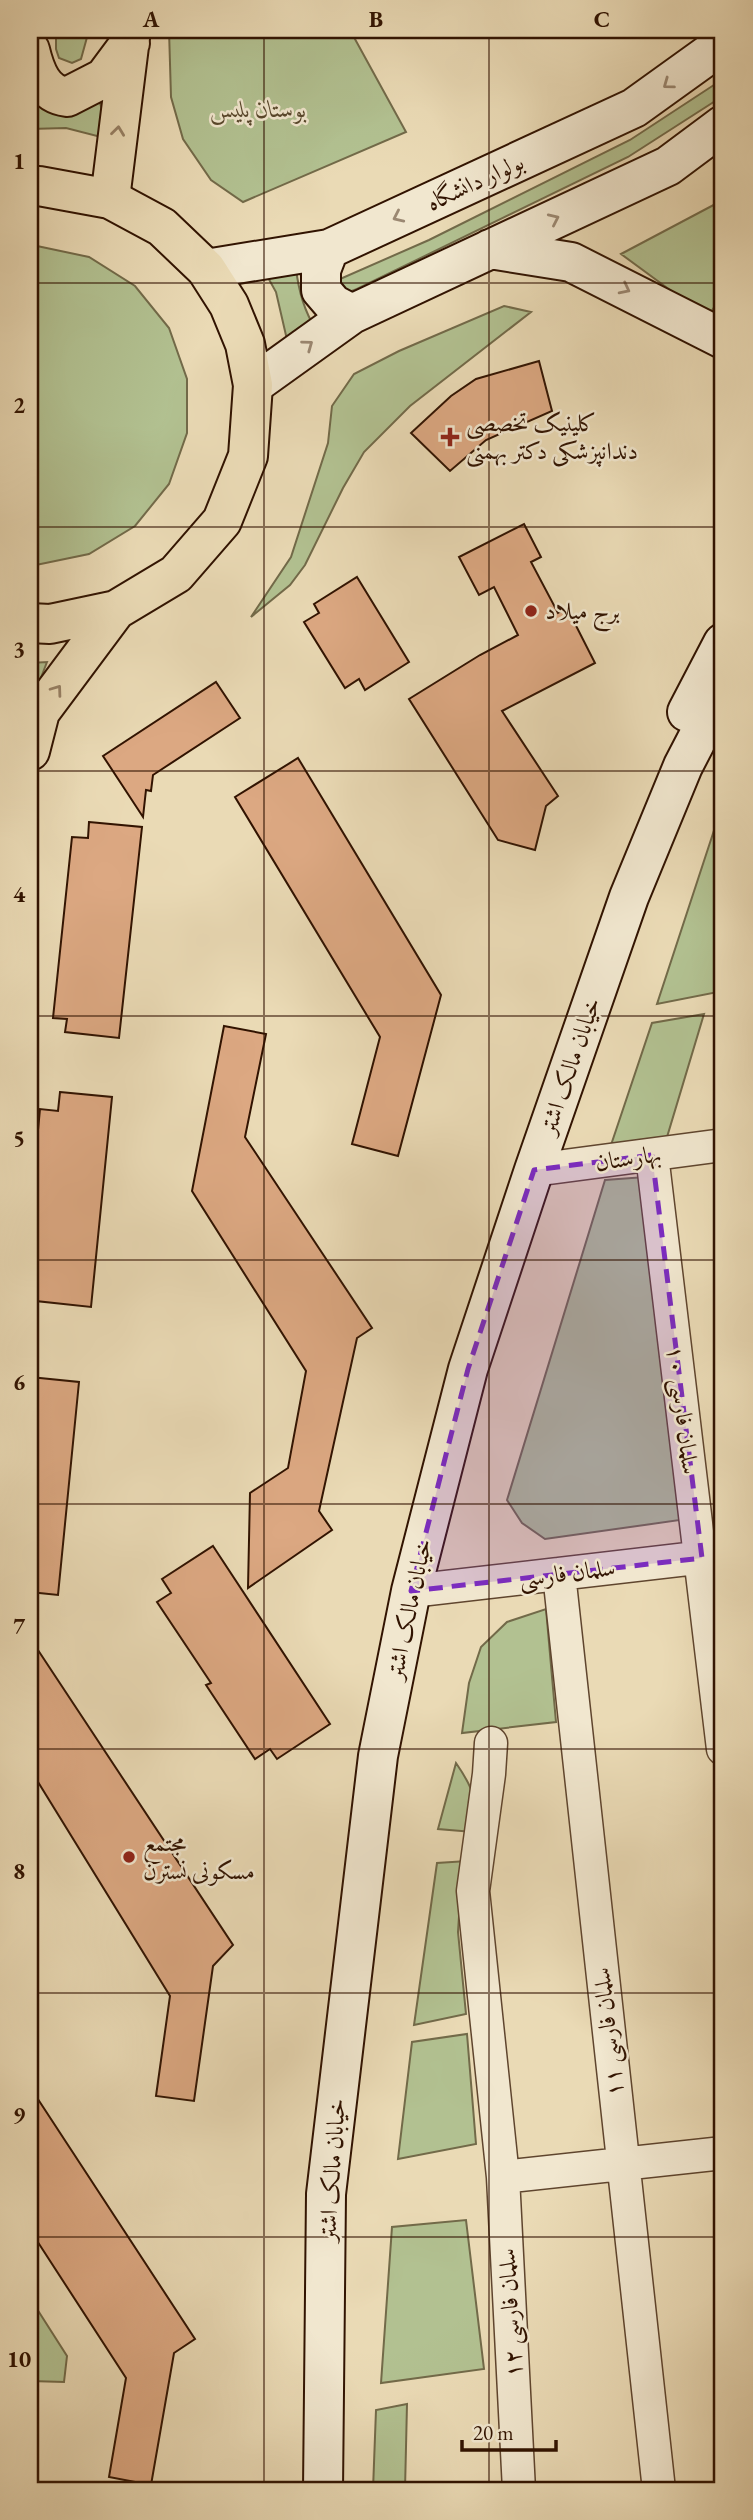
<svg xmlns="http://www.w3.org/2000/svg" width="753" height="2520" font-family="'EB Garamond',Amiri,serif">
<rect width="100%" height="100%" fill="#eadab5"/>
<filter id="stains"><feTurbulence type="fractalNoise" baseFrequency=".00286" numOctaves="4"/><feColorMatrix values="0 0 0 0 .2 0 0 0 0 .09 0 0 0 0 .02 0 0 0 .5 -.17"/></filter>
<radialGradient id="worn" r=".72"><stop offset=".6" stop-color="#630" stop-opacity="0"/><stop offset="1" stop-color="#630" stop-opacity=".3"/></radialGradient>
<path fill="#b2c191" stroke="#726a49" stroke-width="2" d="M56 30H89L81 59 72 63 59 58 56 49Z
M169 30H350L406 132 243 202 211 180 183 139 171 97Z
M723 79V96L628 157 357 289 344 294 336 290 340 279 429 240 630 140Z
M34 93 98 97 107 125 106 133 97 136 66 128 30 129V97Z
M723 200V292L706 321 670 290 621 254Z
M37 246 89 257 135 286 169 328 187 379V433L169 484 135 526 89 554 36 565 30 564V247Z
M296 269C299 292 304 310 316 330L288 344 276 292 266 274Z
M504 306 531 312 410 406 364 452 343 488 305 565 290 585 251 617 291 557 328 443 332 406 354 374 399 351Z
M47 662 30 706V663Z
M723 803V991L657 1004Z
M704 1014 667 1137 611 1145 652 1023Z
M645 1177 680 1520 545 1539 522 1523 507 1500 605 1180Z
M546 1609 556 1722 462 1733 469 1683 481 1647 507 1622Z
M456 1763C474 1789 478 1801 473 1832L438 1829Z
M467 1861 460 1901 458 1932 466 2014 414 2025 437 1863Z
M467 2034 476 2144 398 2159 412 2042Z
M466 2220 484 2369 381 2383 392 2227Z
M30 2298 67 2356 64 2382 30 2381V2351L33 2340 30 2339Z
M407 2404 405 2490H373L376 2410Z"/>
<path fill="#dca882" stroke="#311301" stroke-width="2" d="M539 361 552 411 486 440 450 471 411 433 451 396 476 379Z
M524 524 541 557 531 562 558 613 567 608 595 663 502 711 558 796 546 806 535 850 498 840 409 699 480 655 518 635 494 587 479 595 459 557Z
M357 577 409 662 365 690 359 679 345 688 304 622 319 613 314 604Z
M216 682 240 718 153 775 151 791 146 790 143 817 103 756Z
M298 758 441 995 398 1156 352 1144 380 1037 235 797Z
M89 822 142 827 119 1038 65 1032 67 1019 53 1018 72 837 88 838Z
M224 1026 266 1034 245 1137 372 1328 357 1338 319 1511 332 1530 248 1588 250 1493 288 1468 306 1371 192 1191Z
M60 1092 112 1097 91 1307 36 1301 37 1289 30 1288V1214L40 1109 58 1111Z
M30 1377 79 1382 58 1595 30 1592Z
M213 1546 330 1724 277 1759 270 1749 255 1759 206 1685 211 1683 157 1602 171 1593 162 1579Z
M30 1638 233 1945 213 1966 194 2101 156 2096 170 1996 30 1769Z
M30 2087 195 2339 174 2353 151 2485 109 2477 126 2378 30 2230Z"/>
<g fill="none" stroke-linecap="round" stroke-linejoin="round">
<g stroke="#5f452e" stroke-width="35">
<path id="minor" d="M652 1155 723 1749
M534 1170 723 1145
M559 1574 659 2490
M411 1591 722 1555
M491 1743 489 1774 473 1891 503 2177 519 2490
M503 2177 723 2153"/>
</g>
<g stroke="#311301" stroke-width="42">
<path id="secondary" d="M329 249 321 270V290L333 304 352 314
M490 249 571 262 723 339
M206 269 329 249 634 108 723 44
M253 385 352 314 668 166 723 125
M687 712 723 643
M323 2490 326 2194 378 1756 411 1591 468 1369 534 1170 629 897 683 766 723 689"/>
</g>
<g stroke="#311301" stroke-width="42">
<path id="primary" d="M30 50C35 71 43 94 67 97L104 78 130 43
M110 199 131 30"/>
</g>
<g stroke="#311301" stroke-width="42">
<path id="trunk" d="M30 187 39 186 110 199 162 227 206 269 229 305 245 344 253 385 248 456 222 521 176 574 116 610 50 624 30 623
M30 751 40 712 116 610"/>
</g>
<use href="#minor" stroke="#f1e7cf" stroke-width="32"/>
<use href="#secondary" stroke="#f1e7cf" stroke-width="38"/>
<use href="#primary" stroke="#eadab5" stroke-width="38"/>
<use href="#trunk" stroke="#eadab5" stroke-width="38"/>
</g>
<defs><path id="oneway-chevron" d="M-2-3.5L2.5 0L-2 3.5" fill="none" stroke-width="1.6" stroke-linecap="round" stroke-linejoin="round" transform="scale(1.75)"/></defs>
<g stroke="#9b8872">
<use href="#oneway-chevron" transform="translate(668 84) rotate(144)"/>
<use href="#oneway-chevron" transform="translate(398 217) rotate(155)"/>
<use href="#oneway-chevron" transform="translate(554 219) rotate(-25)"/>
<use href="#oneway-chevron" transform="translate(625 289) rotate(27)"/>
<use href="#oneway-chevron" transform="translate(308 345) rotate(-36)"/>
</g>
<g stroke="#978064">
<use href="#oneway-chevron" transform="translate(118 131) rotate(-83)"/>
<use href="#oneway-chevron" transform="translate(57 690) rotate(-54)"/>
</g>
<path fill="#7b2cbf" fill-opacity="0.2" stroke="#7b2cbf" stroke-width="5" stroke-dasharray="14 9" stroke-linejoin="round" d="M652 1155 702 1558 411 1591 468 1369 534 1170Z"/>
<path fill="none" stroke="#311301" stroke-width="2" stroke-opacity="0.55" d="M264 30V2490M489 30V2490M30 283H723M30 527H723M30 771H723M30 1016H723M30 1260H723M30 1504H723M30 1749H723M30 1993H723M30 2237H723"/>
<g fill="#8f2418" stroke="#f1e7cf" stroke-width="2.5">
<path d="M446.5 426.5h7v7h7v7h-7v7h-7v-7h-7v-7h7z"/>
<circle cx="531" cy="611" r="7"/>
<circle cx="129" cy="1857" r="7"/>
</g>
<g text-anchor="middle" stroke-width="5" stroke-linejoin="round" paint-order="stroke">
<g font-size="24" font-style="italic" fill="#58472c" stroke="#f1e7cf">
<text x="258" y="117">بوستان پلیس</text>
</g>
<g font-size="24" fill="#311301" stroke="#f1e7cf">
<text transform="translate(475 182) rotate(-25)" y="8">بولوار دانشگاه</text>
<text transform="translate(570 1066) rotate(-71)" y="8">خیابان مالک اشتر</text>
<text transform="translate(628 1158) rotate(-8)" y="8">بهارستان</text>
<text transform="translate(683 1410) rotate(83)" y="8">سلمان فارسی ۱۰</text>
<text transform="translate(567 1573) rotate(-7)" y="8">سلمان فارسی</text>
<text transform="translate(409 1609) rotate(-78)" y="8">خیابان مالک اشتر</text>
<text transform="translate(608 2032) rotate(-96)" y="8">سلمان فارسی ۱۱</text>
<text transform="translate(332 2170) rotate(-86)" y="8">خیابان مالک اشتر</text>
<text transform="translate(510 2313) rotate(-93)" y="8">سلمان فارسی ۱۲</text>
</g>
<g font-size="24" fill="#311301" stroke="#f1e7cf" text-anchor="start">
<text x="466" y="431">کلینیک تخصصی<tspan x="466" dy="28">دندانپزشکی دکتر بهمنی</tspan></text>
<text x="545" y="619">برج میلاد</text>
<text x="143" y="1851">مجتمع<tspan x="143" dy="28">مسکونی نسترن</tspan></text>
</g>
</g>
<rect width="753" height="2520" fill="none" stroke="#eadab5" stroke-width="77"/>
<path d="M462 2440v10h94v-10" fill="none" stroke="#311301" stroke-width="3.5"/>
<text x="473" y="2440" font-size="21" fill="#311301" stroke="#f1e7cf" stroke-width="5" paint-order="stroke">20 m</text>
<rect x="38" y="38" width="676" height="2444" fill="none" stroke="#311301" stroke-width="2.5"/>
<g font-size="23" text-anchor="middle" font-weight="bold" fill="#311301">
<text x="151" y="27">A</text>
<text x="376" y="27">B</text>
<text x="602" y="27">C</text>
<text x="19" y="169">1</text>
<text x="19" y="413">2</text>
<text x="19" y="657">3</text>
<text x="19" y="902">4</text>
<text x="19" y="1146">5</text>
<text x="19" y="1390">6</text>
<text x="19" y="1634">7</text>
<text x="19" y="1879">8</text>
<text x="19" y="2123">9</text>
<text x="19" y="2367">10</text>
</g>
<rect width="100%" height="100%" filter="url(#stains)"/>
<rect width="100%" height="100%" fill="url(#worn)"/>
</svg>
